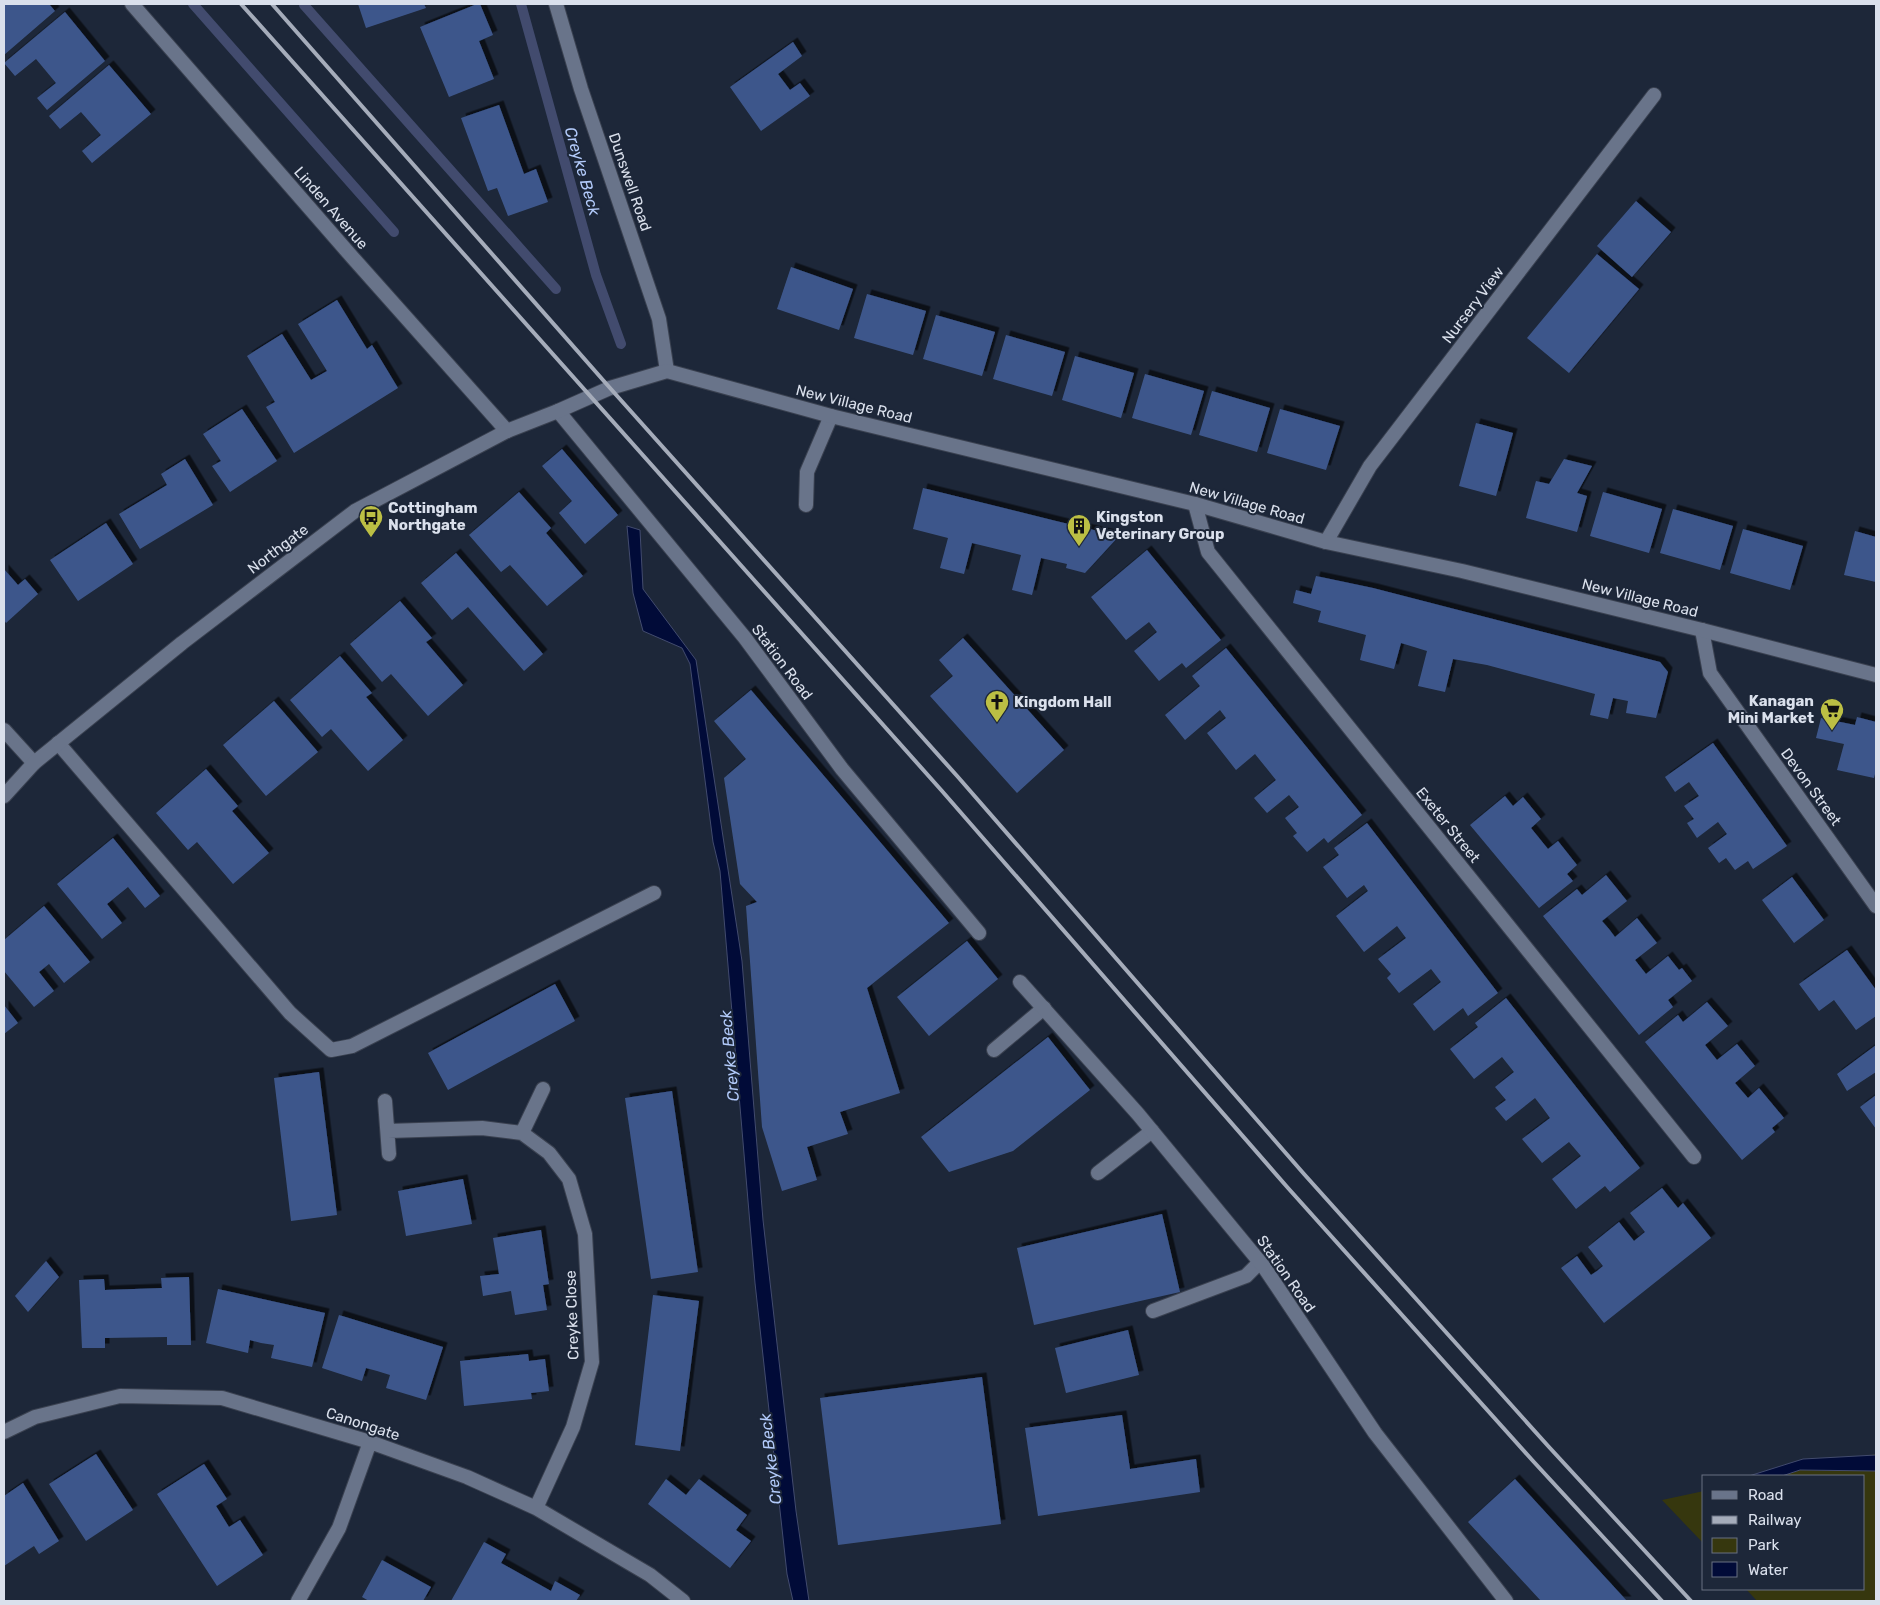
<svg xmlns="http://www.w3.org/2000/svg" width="1880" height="1605" font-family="Rubik,sans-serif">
<defs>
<filter id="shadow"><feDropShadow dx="4.5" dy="-4.5" stdDeviation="0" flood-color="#0009"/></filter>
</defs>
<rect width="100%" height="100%" fill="#1d2739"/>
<path fill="#36370e" d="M1876 1454V1601H1757L1746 1589H1864V1476H1772Z
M1704 1491V1544L1662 1500Z"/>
<path fill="#010b38" stroke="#424b6e" d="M627 526 640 530 643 589 696 660 742 961 763 1220 796 1511 809 1601H793L787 1574 755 1283 720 871 713 842 690 664 682 648 643 631 633 593Z
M1876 1455V1471L1800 1470 1782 1476H1749L1803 1459Z"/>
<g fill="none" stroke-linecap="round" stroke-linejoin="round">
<path stroke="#424b6e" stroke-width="10" d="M193 4 394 232
M521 4 596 275 621 344
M304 5 556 289"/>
</g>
<path fill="#3e578b" filter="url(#shadow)" d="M4 4H49L55 11 4 55V34L5 33 4 31Z
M358 4H424L426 8 366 28Z
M477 4H480L493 35 479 41 494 79 449 97 420 27Z
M65 12 105 61 47 110 37 98 56 83 36 59 15 76 4 63Z
M793 42 802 56 778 74 790 90 800 83 810 96 761 131 730 87Z
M109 65 151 114 92 163 82 151 101 135 81 112 60 129 49 116Z
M499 105 524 174 536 169 548 202 508 216 497 188 488 191 461 118Z
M1636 201 1671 232 1632 277 1597 246Z
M1597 254 1639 289 1569 373 1527 338Z
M791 267 853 289 839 330 777 309Z
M867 294 926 311 913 355 854 338Z
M337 300 367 349 372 345 398 388 294 453 266 407 275 402 247 356 282 334 311 380 327 371 298 324Z
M936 315 995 332 982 376 923 359Z
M1006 335 1065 352 1052 396 993 379Z
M1075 356 1134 373 1121 418 1062 400Z
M1145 374 1204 391 1191 435 1132 418Z
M1212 391 1270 408 1257 452 1199 435Z
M242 409 277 461 230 492 212 466 221 461 203 434Z
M1280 409 1340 426 1326 470 1267 453Z
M1476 423 1513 433 1496 496 1459 486Z
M562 449 618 515 585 544 559 513 572 501 542 466Z
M185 459 213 505 140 549 119 514 167 485 161 474Z
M1564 459 1592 466 1577 493 1587 496 1577 532 1526 518 1536 481 1549 484Z
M923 488 1056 521 1119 536 1085 573 1066 568 1067 564 1041 558 1032 595 1012 590 1021 555 972 543 964 574 940 568 948 538 913 529Z
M519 492 551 528 546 533 583 576 547 606 510 565 501 572 469 535Z
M1603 492 1662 509 1649 553 1590 536Z
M1673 509 1733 526 1720 570 1660 553Z
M106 523 133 564 78 601 50 560Z
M1743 529 1803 546 1790 590 1730 573Z
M1855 531 1876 537V582L1844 575Z
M1147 550 1221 640 1186 668 1182 663 1159 681 1134 651 1157 632 1149 622 1126 640 1091 597Z
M456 553 543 654 524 671 468 607 452 620 421 583Z
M4 569 18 585 25 579 38 594 6 623 4 620Z
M1316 576 1373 588 1660 662 1668 672 1656 718 1626 713 1628 701 1613 698 1608 719 1590 715 1595 694 1487 665 1453 659 1445 692 1418 686 1427 651 1401 643 1394 669 1360 660 1366 635 1318 622 1321 611 1293 603 1296 590 1311 594Z
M400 601 432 638 426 642 463 685 428 716 391 674 382 682 350 644Z
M963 638 1064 750 1017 793 930 696 953 676 939 660Z
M1226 648 1362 815 1328 843 1324 838 1307 852 1293 836 1297 833 1285 818 1299 807 1289 795 1267 813 1254 798 1276 780 1255 754 1236 770 1207 733 1226 718 1220 710 1185 740 1165 715 1200 686 1192 676Z
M340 656 372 693 366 697 403 740 368 771 331 729 322 737 290 700Z
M751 690 949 923 867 988 900 1093 840 1112 848 1134 807 1147 817 1180 782 1191 762 1127 746 906 757 902 740 884 724 778 746 759 714 721Z
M274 701 318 752 266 796 223 745Z
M1857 717 1876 722V770L1874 778 1837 770 1844 744 1816 738 1821 718 1855 725Z
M1713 743 1787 846 1753 869 1748 861 1735 870 1726 858 1719 863 1708 848 1727 834 1718 822 1697 838 1687 823 1694 819 1684 806 1699 796 1689 782 1675 792 1665 777Z
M206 769 238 806 232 811 269 853 233 884 197 842 188 850 156 813Z
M1505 796 1513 806 1523 797 1541 819 1531 828 1548 849 1558 841 1577 865 1567 874 1573 881 1539 908 1470 825Z
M1367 823 1498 993 1468 1016 1463 1008 1434 1031 1413 1004 1441 982 1431 969 1399 993 1387 978 1391 974 1378 959 1406 938 1397 926 1364 952 1336 916 1368 891 1364 885 1347 898 1323 867 1339 855 1334 848Z
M113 838 160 896 145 908 128 887 107 904 122 923 102 939 57 884Z
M1606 875 1627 901 1602 921 1609 929 1615 937 1637 918 1657 943 1635 960 1646 974 1668 956 1679 970 1682 968 1692 981 1668 1000 1673 1007 1639 1035 1543 916 1577 889 1582 895Z
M1792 877 1824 920 1794 943 1762 900Z
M44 906 90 962 64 983 49 964 39 972 54 991 34 1007 4 971V940Z
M967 941 998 979 929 1036 897 997Z
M1847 950 1876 990V1016L1856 1030 1834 1000 1819 1011 1799 984Z
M555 984 575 1021 448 1090 428 1053Z
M1506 998 1640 1168 1610 1192 1605 1186 1576 1209 1552 1179 1581 1156 1569 1142 1542 1163 1522 1139 1550 1118 1542 1107 1535 1098 1506 1121 1495 1108 1506 1100 1495 1087 1514 1072 1502 1057 1474 1079 1450 1049 1478 1027 1475 1023Z
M1707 1002 1728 1026 1705 1045 1717 1060 1737 1044 1755 1066 1735 1083 1748 1098 1759 1088 1784 1118 1772 1128 1775 1132 1742 1160 1645 1042 1678 1015 1683 1022Z
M4 1005 18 1023 4 1034Z
M1048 1037 1090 1090 1013 1151 949 1172 921 1137Z
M1876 1045V1072L1847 1091 1837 1074Z
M319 1072 337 1215 291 1221 274 1078Z
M672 1091 698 1272 651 1279 625 1098Z
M1876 1095V1129L1860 1107Z
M463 1179 472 1224 406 1236 398 1191Z
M1662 1188 1678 1208 1683 1203 1711 1238 1604 1323 1561 1268 1577 1256 1591 1275 1597 1271 1603 1266 1588 1247 1619 1222 1634 1241 1645 1232 1630 1213Z
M1162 1214 1180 1292 1034 1325 1017 1248Z
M541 1230 549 1284 543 1285 547 1310 515 1315 511 1291 483 1296 480 1276 499 1274 493 1238Z
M46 1261 59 1277 28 1312 15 1296Z
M189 1277 191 1345H167V1337L105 1338V1348H82L79 1280 104 1279 105 1290 134 1289 162 1288 161 1278Z
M218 1289 325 1313 312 1367 271 1358 274 1345 261 1343 250 1340 248 1353 206 1343Z
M653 1295 699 1301 680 1451 635 1445Z
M339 1315 443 1347 426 1400 386 1388 390 1375 377 1371 366 1368 362 1381 322 1368Z
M1128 1330 1139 1375 1066 1393 1055 1348Z
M528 1354 529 1361 545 1359 549 1391 531 1393 532 1399 464 1406 460 1361Z
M982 1377 1001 1524 838 1545 820 1398Z
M1122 1415 1130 1469 1196 1459 1200 1492 1038 1516 1025 1428Z
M96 1454 133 1510 86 1541 49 1484Z
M204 1464 227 1499 216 1506 229 1527 240 1520 263 1555 217 1586 157 1494Z
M666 1479 686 1495 699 1479 747 1515 736 1530 751 1541 730 1568 648 1504Z
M1515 1479 1627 1601H1541L1468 1522Z
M23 1483 59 1541 39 1554 34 1546 4 1566V1509L5 1508 4 1496Z
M484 1542 506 1554 501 1563 551 1591 555 1581 580 1595 576 1601H451Z
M382 1560 431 1587 423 1601H369L362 1597Z"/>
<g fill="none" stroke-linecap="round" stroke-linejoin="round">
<g stroke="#3a4150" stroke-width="16">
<path id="service" d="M806 505 807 472 831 416
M58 743 290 1013 331 1050 352 1046 654 893
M994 1050 1044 1008
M1098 1173 1152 1131
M1153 1311 1246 1276 1260 1262"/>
</g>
<g stroke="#3a4150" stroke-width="16">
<path id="minor" d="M132 4 353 258 507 431
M556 4 581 89 659 319 667 371
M558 411 745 638 842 769 979 933
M1195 504 1208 552 1694 1157
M1326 542 1370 466 1654 95
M1702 630 1710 673 1876 906
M4 730 34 763
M1020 982 1138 1114 1264 1267 1375 1433 1506 1601
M385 1101 389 1154
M388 1131 482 1128 522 1133 549 1153 569 1179 585 1234 592 1362 573 1427 536 1508
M522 1133 543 1089
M4 1432 35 1417 120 1396 222 1398 370 1442 467 1477 536 1508 650 1575 683 1601
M298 1601 339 1528 370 1442"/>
</g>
<g stroke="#3a4150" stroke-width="16">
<path id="tertiary" d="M4 796 34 763 182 643 355 511 507 431 558 411 610 388 667 371 831 416 1195 504 1326 542 1462 571 1702 630 1876 675"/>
</g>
<use href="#service" stroke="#69748a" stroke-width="14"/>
<use href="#minor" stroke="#69748a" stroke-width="14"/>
<use href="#tertiary" stroke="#69748a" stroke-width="14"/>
<path stroke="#a5acba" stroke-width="4" d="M241 4 942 791 1288 1188 1533 1461 1662 1601
M272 4 610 388 958 777 1304 1174 1549 1447 1691 1601"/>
</g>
<defs>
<g id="bus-pin" transform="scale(1.25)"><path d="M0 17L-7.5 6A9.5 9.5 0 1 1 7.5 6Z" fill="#bcbf44" stroke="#1d2739"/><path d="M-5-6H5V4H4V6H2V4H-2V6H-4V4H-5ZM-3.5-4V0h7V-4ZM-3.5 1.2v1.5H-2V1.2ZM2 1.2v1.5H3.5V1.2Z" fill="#111"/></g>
<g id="building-pin" transform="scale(1.25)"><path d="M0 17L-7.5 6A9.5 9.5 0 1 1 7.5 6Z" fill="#bcbf44" stroke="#1d2739"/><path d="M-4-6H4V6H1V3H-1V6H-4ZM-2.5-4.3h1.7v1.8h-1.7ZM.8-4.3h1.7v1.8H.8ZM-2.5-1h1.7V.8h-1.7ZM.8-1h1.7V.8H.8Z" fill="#111"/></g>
<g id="church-pin" transform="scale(1.25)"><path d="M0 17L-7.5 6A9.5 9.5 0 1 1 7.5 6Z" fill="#bcbf44" stroke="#1d2739"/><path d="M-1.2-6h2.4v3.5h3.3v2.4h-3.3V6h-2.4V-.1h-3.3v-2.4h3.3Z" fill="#111"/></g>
<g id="supermarket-pin" transform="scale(1.25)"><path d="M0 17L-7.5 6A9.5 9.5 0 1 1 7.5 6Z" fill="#bcbf44" stroke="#1d2739"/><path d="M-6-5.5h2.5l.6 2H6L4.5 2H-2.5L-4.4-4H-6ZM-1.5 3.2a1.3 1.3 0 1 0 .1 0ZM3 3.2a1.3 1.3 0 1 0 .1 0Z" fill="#111"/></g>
</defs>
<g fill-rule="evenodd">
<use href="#bus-pin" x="371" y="517"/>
<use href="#building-pin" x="1079" y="526"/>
<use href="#church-pin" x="997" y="702"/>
<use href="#supermarket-pin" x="1832" y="710"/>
</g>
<g text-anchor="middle" stroke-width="4" stroke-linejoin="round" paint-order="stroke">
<g font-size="15" fill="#dae0ec" stroke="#1d2739">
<text transform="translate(630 182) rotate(71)" y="5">Dunswell Road</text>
<text transform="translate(331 208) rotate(49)" y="5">Linden Avenue</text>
<text transform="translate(1473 305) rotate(-53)" y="5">Nursery View</text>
<text transform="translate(854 404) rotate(14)" y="5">New Village Road</text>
<text transform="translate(1247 503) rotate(16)" y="5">New Village Road</text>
<text transform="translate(278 549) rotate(-37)" y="5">Northgate</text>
<text transform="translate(1640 598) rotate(14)" y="5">New Village Road</text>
<text transform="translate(782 662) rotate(53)" y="5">Station Road</text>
<text transform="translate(1811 787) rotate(54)" y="5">Devon Street</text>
<text transform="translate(1448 825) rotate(51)" y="5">Exeter Street</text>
<text transform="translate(1286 1274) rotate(55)" y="5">Station Road</text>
<text transform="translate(572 1315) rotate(-92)" y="5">Creyke Close</text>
<text transform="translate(363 1424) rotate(18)" y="5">Canongate</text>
</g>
<g font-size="15" font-weight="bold" fill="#dae0ec" stroke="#1d2739" text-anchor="start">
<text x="388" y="513">Cottingham<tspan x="388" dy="17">Northgate</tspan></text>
<text x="1096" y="522">Kingston<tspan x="1096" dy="17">Veterinary Group</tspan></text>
<text x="1814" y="706" text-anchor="end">Kanagan<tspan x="1814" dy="17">Mini Market</tspan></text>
<text x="1014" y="707">Kingdom Hall</text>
</g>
<g font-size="16" font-style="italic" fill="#b3cbfb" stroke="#1d2739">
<text transform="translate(583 171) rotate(74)" y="6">Creyke Beck</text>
<text transform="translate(729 1056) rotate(-95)" y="6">Creyke Beck</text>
<text transform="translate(770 1459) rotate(-97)" y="6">Creyke Beck</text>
</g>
</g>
<rect width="1880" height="1605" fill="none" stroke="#dae0ec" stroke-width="10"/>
<rect x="1702" y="1475" width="162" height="115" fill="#1d2739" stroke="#697181"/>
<rect x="1712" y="1491" width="25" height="8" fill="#69748a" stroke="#697181"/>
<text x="1748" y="1500" font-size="15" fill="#dae0ec">Road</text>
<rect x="1712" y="1516" width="25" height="8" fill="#a5acba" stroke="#697181"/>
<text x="1748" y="1525" font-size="15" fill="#dae0ec">Railway</text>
<rect x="1712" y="1538" width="25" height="15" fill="#36370e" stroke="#697181"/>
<text x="1748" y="1550" font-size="15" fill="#dae0ec">Park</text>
<rect x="1712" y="1562" width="25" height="15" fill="#010b38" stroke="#697181"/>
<text x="1748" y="1575" font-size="15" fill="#dae0ec">Water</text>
</svg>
